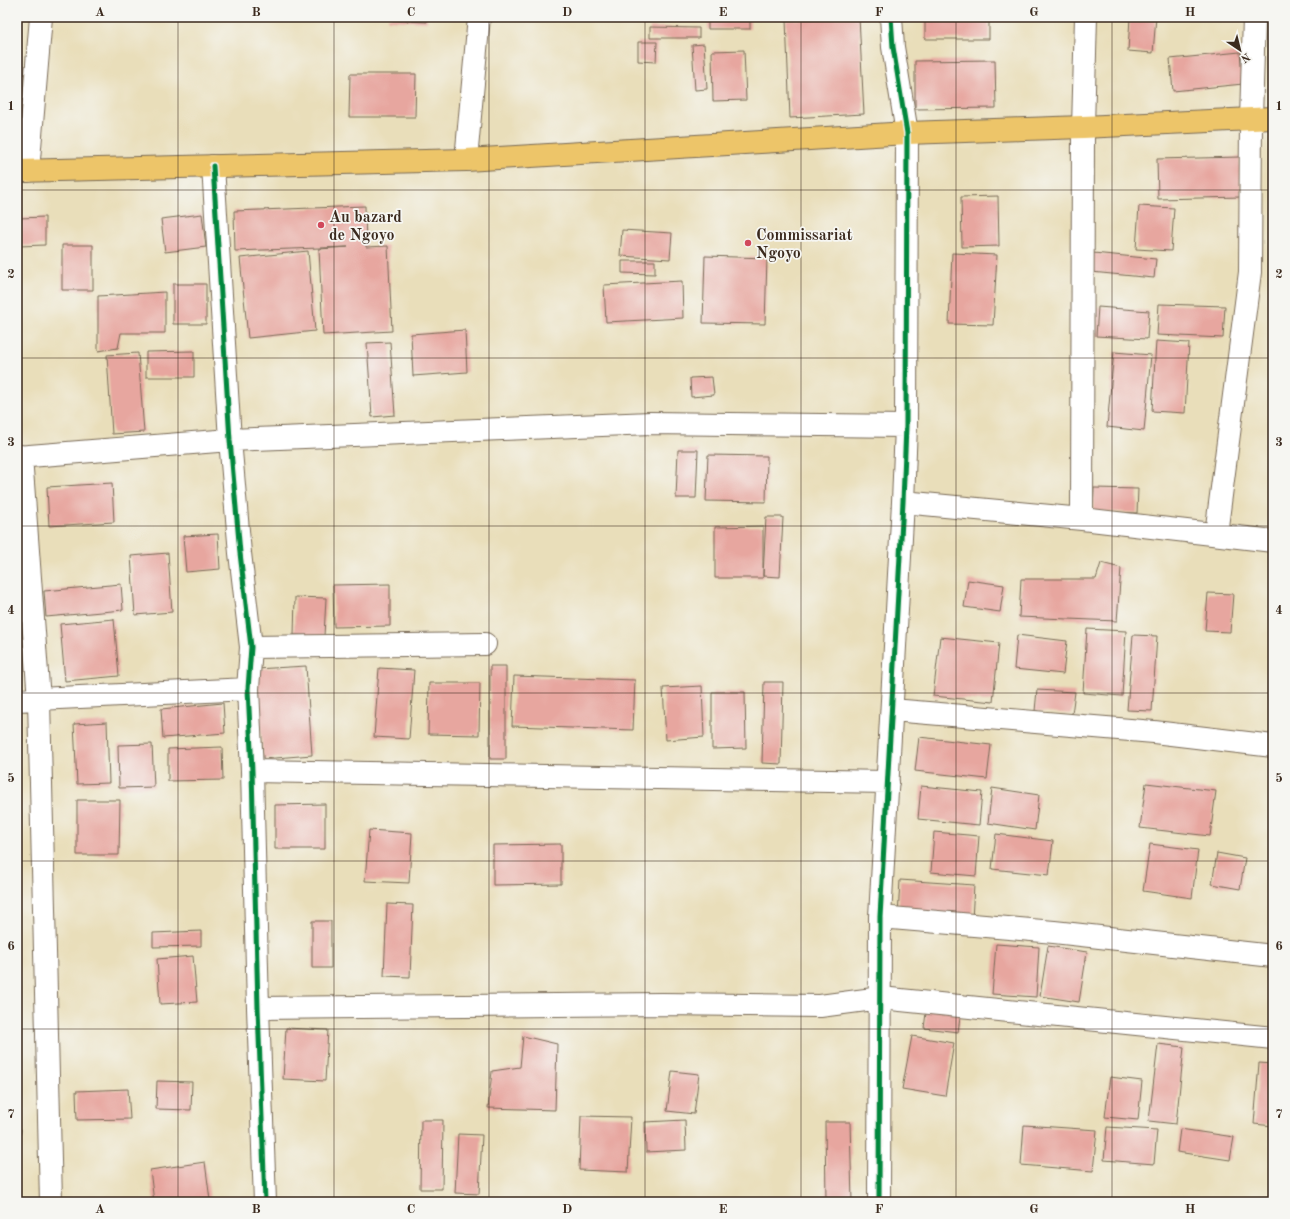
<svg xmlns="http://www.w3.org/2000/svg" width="1290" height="1219" font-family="'Old Standard TT',serif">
<rect width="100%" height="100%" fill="#f6f6f2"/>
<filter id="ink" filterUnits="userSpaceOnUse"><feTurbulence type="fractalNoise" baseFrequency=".025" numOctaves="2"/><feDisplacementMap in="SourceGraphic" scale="8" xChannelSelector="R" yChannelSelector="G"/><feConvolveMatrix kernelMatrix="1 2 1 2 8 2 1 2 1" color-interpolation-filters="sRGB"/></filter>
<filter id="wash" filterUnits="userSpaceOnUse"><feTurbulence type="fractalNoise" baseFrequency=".012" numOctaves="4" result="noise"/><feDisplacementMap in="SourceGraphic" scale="16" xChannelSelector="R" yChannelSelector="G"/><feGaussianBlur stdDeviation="0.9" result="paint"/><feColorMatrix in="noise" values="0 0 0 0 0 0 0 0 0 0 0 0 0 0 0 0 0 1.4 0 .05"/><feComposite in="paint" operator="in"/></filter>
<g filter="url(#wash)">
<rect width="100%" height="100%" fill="#e9deba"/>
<g id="blocks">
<path fill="#e7a69f" d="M388 17H427V22L388 20Z
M708 17H750V29H708Z
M844 17H859L864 114 790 118 786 20Z
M925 17H989V39H925Z
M1130 17H1156L1153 53 1128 51Z
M650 27 699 28V38H650Z
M638 42H657L656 62 638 61Z
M704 44 707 89 695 90 692 45Z
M744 50 746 100 713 101 712 51Z
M1240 52 1243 84 1173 91 1170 59Z
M995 60 996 108 915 109V61Z
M350 74H416L415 117H349Z
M1240 157 1241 197 1158 199 1157 159Z
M998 196 999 246 962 247 961 197Z
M365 206 366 247 388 246 392 331 323 335 319 249 348 247 235 251 234 211Z
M1139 206 1174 208 1171 251 1136 249Z
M202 214 206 247 165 252 161 219Z
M45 217V245L19 246V218Z
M622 230 672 233 670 259 620 256Z
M62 245H93V290H62Z
M308 251 315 331 248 338 240 258Z
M952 253 997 255 993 325 949 324Z
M1093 253 1156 259 1154 278 1091 272Z
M705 256 767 258 765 324 703 323Z
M622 261H655V274L622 273Z
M682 281 683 318 606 322 604 285Z
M173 284H206V324H173Z
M165 292V333H121L118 348 98 351V296Z
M1159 304 1225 306 1223 338 1157 335Z
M1098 307 1149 311 1147 339 1096 336Z
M465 330 467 372 413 376 411 334Z
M1156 341 1189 343 1185 413 1152 411Z
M390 342 395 415 372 417 367 343Z
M194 351V377H146V352Z
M1114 352 1151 355 1144 431 1107 427Z
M138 353 144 432 112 434 107 355Z
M712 377 714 395 691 397 690 378Z
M678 450H698L696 498H676Z
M708 455 767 456 766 502 706 501Z
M112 483 114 522 49 526 47 487Z
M1094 488 1138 489 1137 513 1093 511Z
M766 517H783L780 577 763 576Z
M763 526V578H715V527Z
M218 534 220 569 186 572 183 536Z
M168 553 172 612 135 615 131 556Z
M1101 563 1121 568 1117 621 1019 617 1021 579H1096Z
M968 580 1004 585 1000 612 964 607Z
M121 584 123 610 46 617 44 591Z
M390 584V626L334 627 333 585Z
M1208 593 1233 594 1230 632 1205 631Z
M295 597 326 598 324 636 294 635Z
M114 619 119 676 65 681 60 624Z
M1087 629 1126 631 1122 696 1083 693Z
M1017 635 1067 641 1063 674 1014 669Z
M1133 635 1157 636 1152 711 1127 710Z
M940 637 999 643 993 702 933 696Z
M306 666 312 755 263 759 256 669Z
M490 666H506V759H490Z
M379 668 414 670 409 739 374 737Z
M514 676 635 680 633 730 512 726Z
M764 682H783L781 764 762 763Z
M429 683H480L479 735 428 734Z
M702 686 704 737 666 740 663 688Z
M1037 690 1075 692 1072 714 1035 711Z
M712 692H745L746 748 712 749Z
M223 703 225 733 163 738 161 709Z
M107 722 109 783 77 784 74 724Z
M919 737 991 745 987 779 915 771Z
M152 744 154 787 119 788 118 745Z
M222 747 223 780 168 781V749Z
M1146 783 1216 791 1210 836 1140 828Z
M921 786 982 792 979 825 918 819Z
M992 788 1039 795 1035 830 988 823Z
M77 800H120L119 855H77Z
M325 804V849H275V805Z
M369 830 412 833 409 883 365 881Z
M934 832 979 836 976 876 931 872Z
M996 834 1053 841 1049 875 992 869Z
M561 844V884L493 885V845Z
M1150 844 1198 850 1192 898 1143 891Z
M1217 853 1245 858 1240 889 1212 884Z
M900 880 974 885 972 920 898 916Z
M387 904 413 905 410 977 384 976Z
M312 921H331V968H312Z
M201 931V946L153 947V933Z
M996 944 1039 947 1036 997 992 994Z
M1048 946 1087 952 1079 1002 1040 996Z
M193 956 197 1002 160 1004 157 959Z
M927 1006 961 1011 958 1032 924 1028Z
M286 1028 328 1030 325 1081 283 1079Z
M523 1036 557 1044 555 1110 488 1108 492 1071 520 1067Z
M912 1036 954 1043 945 1096 902 1089Z
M1158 1044 1184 1047 1176 1124 1149 1121Z
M1259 1063 1273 1064V1126L1254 1124Z
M672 1071 699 1074 694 1114 667 1111Z
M1110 1077 1142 1081 1138 1120 1105 1117Z
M157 1081 192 1082 191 1110 156 1109Z
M128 1089 130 1119 77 1120 76 1091Z
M581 1116 631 1117 628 1172 579 1170Z
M421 1120H443L442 1189H420Z
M685 1120 686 1150 646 1152 645 1122Z
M825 1122H850L852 1202H826Z
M1024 1125 1097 1130 1093 1171 1021 1165Z
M1107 1127 1157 1130 1154 1164 1104 1160Z
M17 1129H21L19 1150H17Z
M1180 1129 1234 1137 1230 1160 1177 1152Z
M458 1134 482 1135 479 1194 455 1193Z
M205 1162 210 1200 196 1202H154L150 1170Z"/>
</g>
</g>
<g filter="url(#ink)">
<use href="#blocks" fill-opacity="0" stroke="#786955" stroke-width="1"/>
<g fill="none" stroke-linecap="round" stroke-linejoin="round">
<g stroke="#786955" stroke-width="24">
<path id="street" d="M466 160 479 17
M213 166 230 440 240 553 251 647 248 689 252 771 258 1008 265 1202
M28 171 41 17
M21 456 39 700 51 1202
M17 457 230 440 651 423 906 426
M903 502 1082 519 1273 541
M1082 519 1083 127 1086 17
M1216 534 1250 272 1251 119 1254 17
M251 647 485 644
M17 700 248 689
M892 710 1154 732 1273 746
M252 771 888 782
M880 917 1054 932 1273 956
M258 1008 662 1004 820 1006 881 998 1273 1038
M879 1202 880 917 903 502 906 426 907 133 893 47 891 17"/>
</g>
<g stroke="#786955" stroke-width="24">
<path id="highway" d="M17 171 466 160 907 133 1083 127 1273 118"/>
</g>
<use href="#street" stroke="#fff" stroke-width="22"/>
<use href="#highway" stroke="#edc569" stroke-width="22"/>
<g stroke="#f6f6f2" stroke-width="8">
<path id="cycleway" d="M213 166 230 440 240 553 251 647 248 689 252 771 258 1008 265 1202
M879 1202 880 917 903 502 906 426 907 133 893 47 891 17"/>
</g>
<use href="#cycleway" stroke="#00873e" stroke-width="5"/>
</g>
</g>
<path fill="none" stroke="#3b2a1e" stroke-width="1" stroke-opacity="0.55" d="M178 17V1202M334 17V1202M489 17V1202M645 17V1202M801 17V1202M956 17V1202M1112 17V1202M17 190H1273M17 358H1273M17 526H1273M17 693H1273M17 861H1273M17 1029H1273"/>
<g fill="#d1495b" stroke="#f6f6f2" stroke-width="1.5">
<circle cx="321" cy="225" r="4"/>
<circle cx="748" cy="243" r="4"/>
</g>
<g text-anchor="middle" stroke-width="3.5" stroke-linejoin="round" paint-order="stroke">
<g font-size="16" font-weight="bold" fill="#3b2a1e" stroke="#f6f6f2" text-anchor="start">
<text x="329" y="222">Au bazard<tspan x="329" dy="18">de Ngoyo</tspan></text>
<text x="756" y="240">Commissariat<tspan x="756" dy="18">Ngoyo</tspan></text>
</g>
</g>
<rect width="1290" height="1219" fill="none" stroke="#f6f6f2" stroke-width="44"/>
<g transform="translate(1240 50) rotate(145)" stroke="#f6f6f2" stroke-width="3" paint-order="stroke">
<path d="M0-3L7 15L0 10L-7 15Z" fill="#3b2a1e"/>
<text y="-6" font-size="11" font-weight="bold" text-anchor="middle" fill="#3b2a1e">N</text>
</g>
<rect x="22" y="22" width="1246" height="1175" fill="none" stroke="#3b2a1e" stroke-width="1.5"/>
<g font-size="13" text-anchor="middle" font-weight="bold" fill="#3b2a1e">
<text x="100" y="16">A</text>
<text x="256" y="16">B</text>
<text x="411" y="16">C</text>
<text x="567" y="16">D</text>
<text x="723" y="16">E</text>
<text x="879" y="16">F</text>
<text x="1034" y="16">G</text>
<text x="1190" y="16">H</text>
<text x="11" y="110">1</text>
<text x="1279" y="110">1</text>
<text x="11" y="278">2</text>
<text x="1279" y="278">2</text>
<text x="11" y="446">3</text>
<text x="1279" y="446">3</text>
<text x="11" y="614">4</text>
<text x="1279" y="614">4</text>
<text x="11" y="782">5</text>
<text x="1279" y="782">5</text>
<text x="11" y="950">6</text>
<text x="1279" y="950">6</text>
<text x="11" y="1118">7</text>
<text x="1279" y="1118">7</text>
<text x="100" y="1213">A</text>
<text x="256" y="1213">B</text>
<text x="411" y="1213">C</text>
<text x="567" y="1213">D</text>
<text x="723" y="1213">E</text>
<text x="879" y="1213">F</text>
<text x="1034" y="1213">G</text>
<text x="1190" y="1213">H</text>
</g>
</svg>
